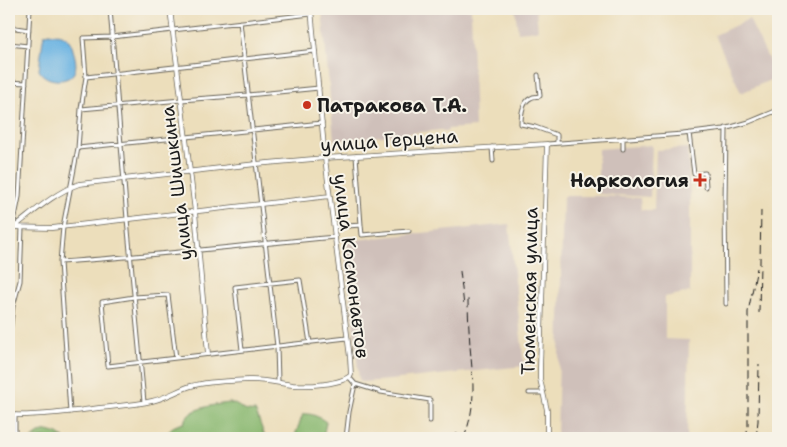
<svg xmlns="http://www.w3.org/2000/svg" width="787" height="447" font-family="'Shantell Sans',sans-serif">
<rect width="100%" height="100%" fill="#f7f3e8"/>
<filter id="ink" filterUnits="userSpaceOnUse"><feTurbulence type="fractalNoise" baseFrequency=".02" numOctaves="2"/><feDisplacementMap in="SourceGraphic" scale="10" xChannelSelector="R" yChannelSelector="G"/><feConvolveMatrix kernelMatrix="1 2 1 2 8 2 1 2 1" color-interpolation-filters="sRGB"/></filter>
<filter id="wash" filterUnits="userSpaceOnUse"><feTurbulence type="fractalNoise" baseFrequency=".0096" numOctaves="4" result="noise"/><feDisplacementMap in="SourceGraphic" scale="20" xChannelSelector="R" yChannelSelector="G"/><feGaussianBlur stdDeviation="1.12" result="paint"/><feColorMatrix in="noise" values="0 0 0 0 0 0 0 0 0 0 0 0 0 0 0 0 0 1.4 0 .05"/><feComposite in="paint" operator="in"/></filter>
<g filter="url(#wash)">
<rect width="100%" height="100%" fill="#ecdebb"/>
<path fill="#cfc0ba" d="M322 9H471L475 127 448 129 447 132 441 130 334 141Z
M515 9H536L538 30 518 32Z
M749 19 777 77 741 93 715 35Z
M652 145 650 197 598 194V149Z
M688 148 690 197V292L665 297V339L689 340 687 438H557L563 196H602L640 198 641 210H654L656 150Z
M509 224 524 366 390 380 362 382 359 379 344 241Z"/>
<path fill="#89b870" stroke="#526a46" d="M230 403C242 405 242 413 255 411 260 420 261 429 266 438H165C170 427 173 426 184 423 185 420 186 418 188 416 195 407 219 404 230 403Z
M303 414C312 413 319 417 326 422L323 438H294Z
M48 431 58 434 64 438H32L39 433Z"/>
<path fill="#6ab3e2" stroke="#43687f" d="M50 33C55 35 61 33 65 37 70 40 72 45 73 50 75 56 77 64 75 70 71 84 45 83 39 70L43 39 45 34Z"/>
</g>
<g filter="url(#ink)">
<g fill="none" stroke-linecap="round" stroke-linejoin="round">
<g stroke="#656054" stroke-width="5">
<path id="minor" d="M110 9 127 219 144 402
M240 22 277 346 278 382
M9 27 29 30
M9 44 28 46
M538 75 540 96C537 97 534 96 531 98 522 102 521 116 521 124L535 127 557 135V143
M86 77 315 51
M9 82 26 83
M81 109 181 100 248 95 319 88
M689 133 694 174 705 173 706 187
M623 138V149
M547 144 683 134 724 129 749 122 778 110
M492 147 493 161
M78 148 322 123
M361 225 362 235 409 231
M13 227 19 197 30 9
M334 227 361 225 356 156
M60 262C152 256 243 245 335 237
M726 304 725 204 726 128
M9 341 13 306 20 281 22 228
M242 350 235 287 300 280 310 343
M176 358 168 295 134 297 102 302 108 366 347 338
M355 384 381 392 430 400V421
M529 393H543
M70 412 60 262 63 227 78 148 81 109 86 77 83 38 112 37 311 14
M15 415V438
M346 438 349 412 355 384 349 377"/>
</g>
<g stroke="#656054" stroke-width="5.5">
<path id="tertiary" d="M170 9 195 212 208 354
M9 227 52 228 330 196
M13 228C34 212 54 193 79 184L256 164 325 158 547 144 540 368V379L547 410V438
M9 415C39 416 69 412 99 408 117 406 135 405 152 401 166 398 178 390 191 386 209 381 229 381 248 380 263 379 277 383 293 385 307 386 341 385 351 375L350 358 325 158 311 9"/>
</g>
<use href="#minor" stroke="#fff" stroke-width="3"/>
<use href="#tertiary" stroke="#fff" stroke-width="4"/>
<path stroke="#1c1c1c" stroke-width="1" stroke-dasharray="8 4" stroke-linecap="butt" d="M460 271 464 306
M759 313 761 211
M454 438 457 433
M464 438C477 403 473 382 470 346 469 330 468 313 468 296
M746 438 748 427V312L757 268
M756 438 758 421 759 364"/>
</g>
</g>
<g fill="#c8321e" stroke="#f7f3e8" stroke-width="2">
<circle cx="307" cy="105" r="5"/>
<path d="M697.5 172.5h5v5h5v5h-5v5h-5v-5h-5v-5h5z"/>
</g>
<g text-anchor="middle" stroke-width="4" stroke-linejoin="round" paint-order="stroke">
<g font-size="19" font-weight="bold" fill="#1c1c1c" stroke="#f7f3e8" text-anchor="start">
<text x="317" y="112">Патракова Т.А.</text>
<text x="689" y="187" text-anchor="end">Наркология</text>
</g>
<g font-size="19" fill="#1c1c1c" stroke="#f7f3e8">
<text transform="translate(389 140) rotate(-4)" y="7">улица Герцена</text>
<text transform="translate(176 183) rotate(-97)" y="7">улица Шишкина</text>
<text transform="translate(352 266) rotate(83)" y="7">улица Космонавтов</text>
<text transform="translate(529 291) rotate(-89)" y="7">Тюменская улица</text>
</g>
</g>
<rect width="787" height="447" fill="none" stroke="#f7f3e8" stroke-width="30"/>
</svg>
